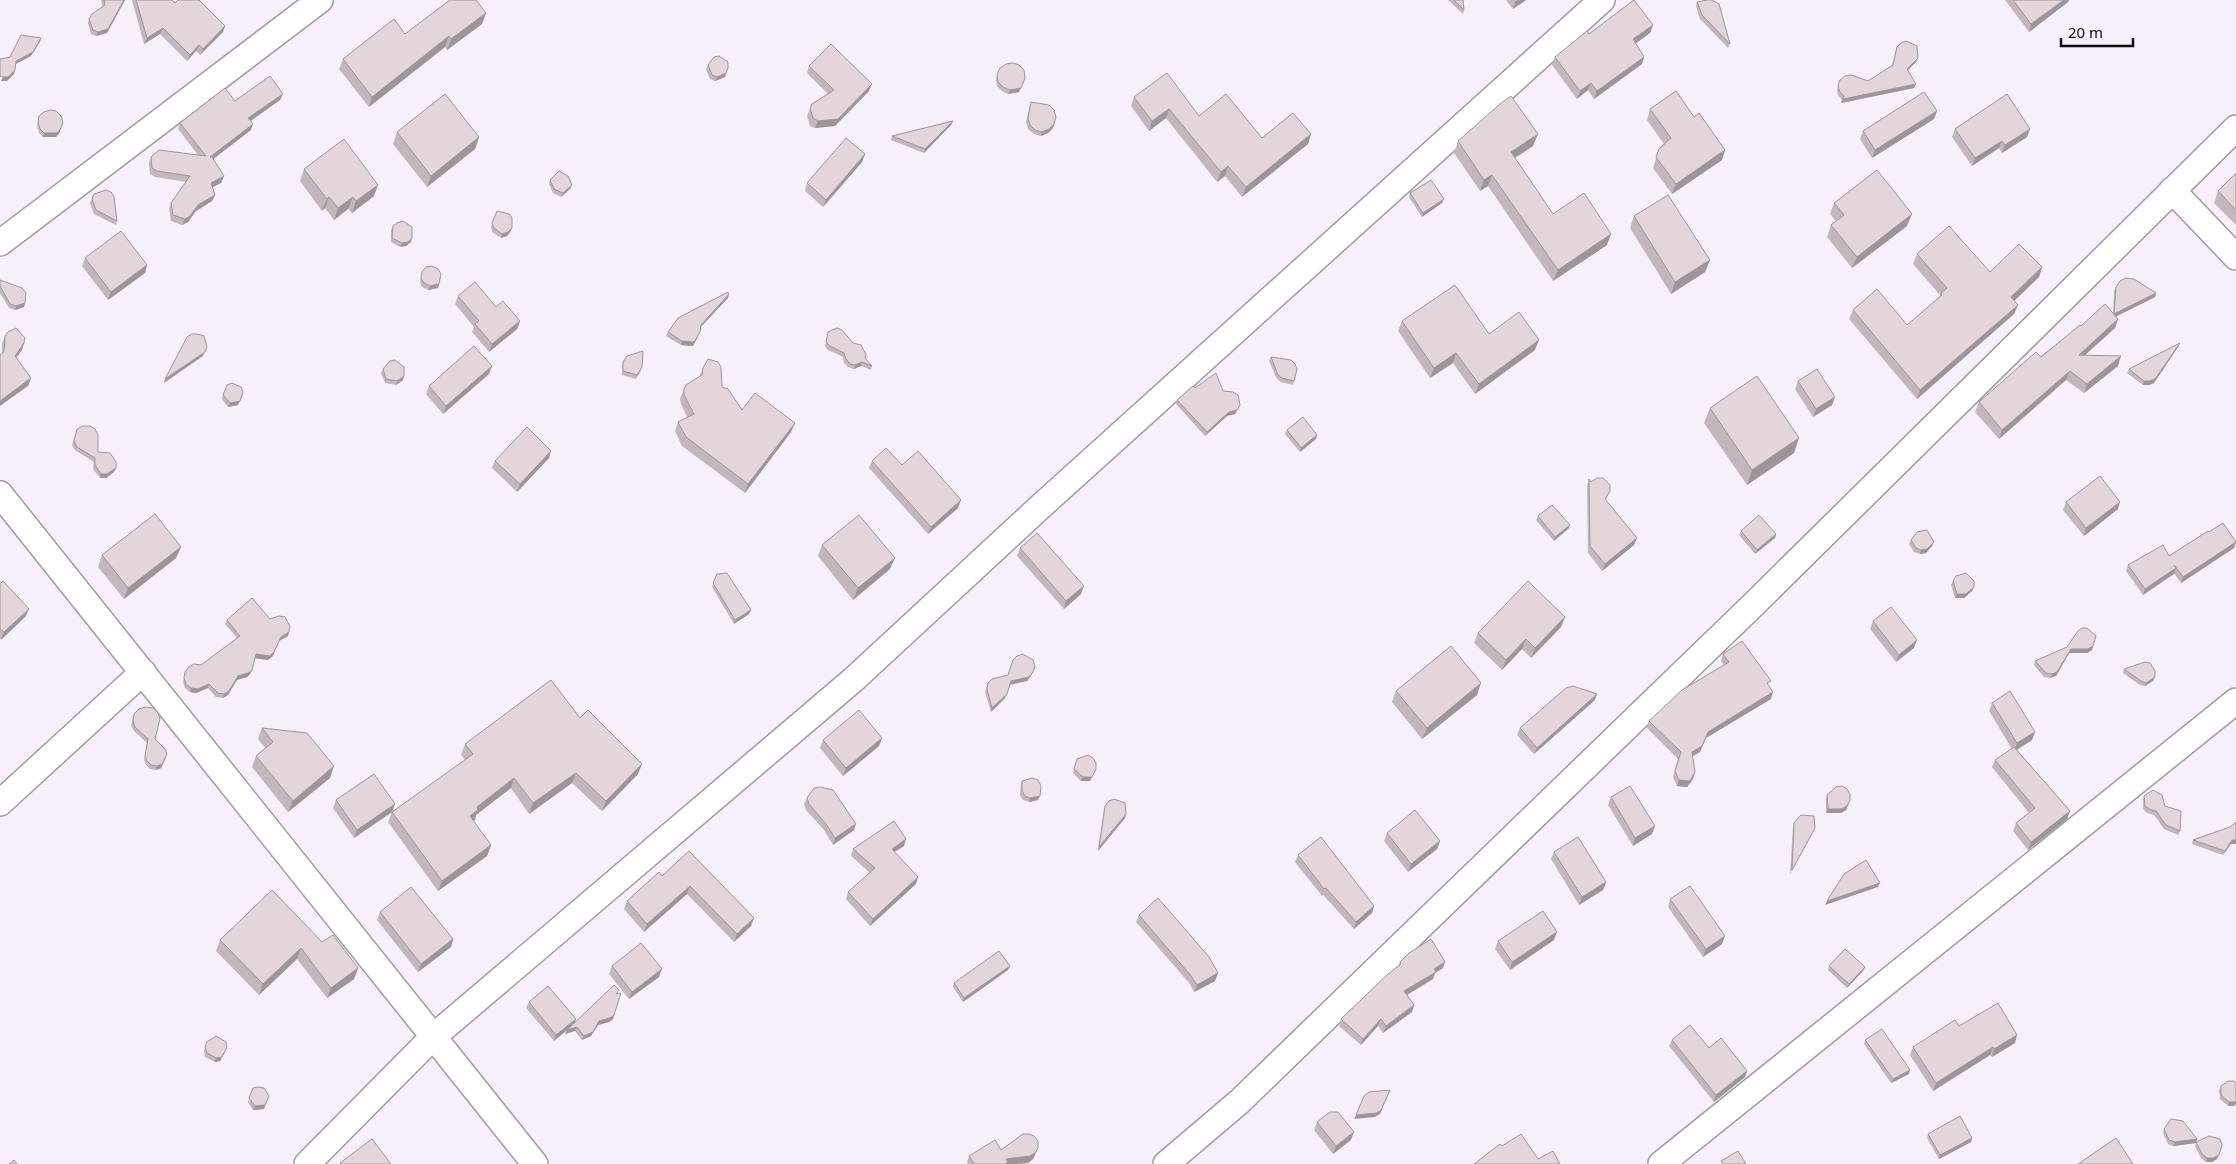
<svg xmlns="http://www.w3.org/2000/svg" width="2236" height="1164" font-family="'Noto Sans',sans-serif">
<rect width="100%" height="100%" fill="#f7effa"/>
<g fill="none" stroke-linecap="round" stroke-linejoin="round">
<g stroke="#a19aa4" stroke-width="28">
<path id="minor" d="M2172 190 2236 257
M0 243 320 0
M0 494 535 1164
M0 803 143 672
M307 1164 433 1037 853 680 1040 507 1602 0
M1166 1164 1239 1102 1754 604 2236 128
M1661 1164 2236 701"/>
</g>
<use href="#minor" stroke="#fff" stroke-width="25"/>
</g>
<path fill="#c2b7bd" d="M101 0H125L107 33 96 36 91 34 88 23 89 19 103 7Z
M132 0H172L175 3 225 26 223 32 200 55 196 51 187 61 160 34 144 44Z
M1448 0H1463L1464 10 1463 14Z
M1506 0H1526L1513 9Z
M2005 0H2069L2068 2 2029 32Z
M1697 2 1730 44 1728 48 1700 19 1696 6Z
M486 13 482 24 447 50 445 47 369 107 339 69 343 59 405 34Z
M1653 25 1650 33 1636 43 1644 57 1642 64 1594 99 1588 90 1577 99 1552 65 1555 57 1589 34Z
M1897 47 1918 58 1916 62 1907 70 1916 84 1914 88 1841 103 1842 100 1838 95 1837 90 1840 80 1868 81 1892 65Z
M708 65 728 68 725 77 715 81 710 79 706 69Z
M809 66 869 91 835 126 815 128 810 126 807 116 810 109 828 94 807 73Z
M1000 68 1025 78 1019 92 1008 94 1002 91 997 86 996 78Z
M283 94 280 100 251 121V130L213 159 224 176 221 183 213 187 215 195 212 201 196 211 188 222 182 225 171 221 169 209 171 203 186 182 155 177 150 174 149 163 151 157 198 155 178 129 180 123 235 101Z
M1134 97 1199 116 1262 138 1311 134 1308 144 1242 197 1225 176 1217 182 1166 118 1149 131 1131 106Z
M1031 102 1054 124 1053 128 1048 133 1041 136 1034 134 1028 129 1026 122Z
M1650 109 1694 117 1725 150 1722 160 1672 194 1653 168 1659 149 1664 144 1647 120Z
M39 116 60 132 56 137H43L39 133 37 126Z
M1934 119 1872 158 1860 139 1863 131Z
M953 121 951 125 924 153 891 140 892 136Z
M1955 129H2030L2027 137 2002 153 1999 148 1972 166 1952 137Z
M397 132 479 137 475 149 427 187 393 144Z
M1458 141 1533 146 1515 158 1553 214 1607 245 1553 281 1488 186 1480 191 1454 153Z
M865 154 862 162 823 207 805 191 807 183Z
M304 169 374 196 352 213 348 209 334 220 325 208 322 211 300 181Z
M2236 173V225L2214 203 2218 191Z
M550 180 572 185 570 189 561 197 553 193 549 184Z
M1410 193 1442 203 1422 217 1409 197Z
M94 194 117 221 116 225 94 214 90 203Z
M1834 203 1907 226 1852 268 1827 237 1831 225 1836 221 1830 214Z
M497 211 510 232 507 236 501 238 492 232 491 227Z
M1634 216 1710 260 1705 272 1671 294 1630 228Z
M393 226 411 242 406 246 400 247 391 242V230Z
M1917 254 1990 272 2042 267 2039 277 2014 301 2018 305 2014 314 1917 399 1849 319 1853 310 1907 325 1940 297V295L1913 264Z
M85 258 147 265 145 273 108 300 82 266Z
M422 272 439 284 438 288 428 290 422 287 420 282Z
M0 280 25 303 24 307 15 310 9 308 0 293Z
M2116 287 2156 293 2155 297 2116 316 2118 319 2115 328 2085 355 2118 366 2084 393 2066 380 1999 439 1975 412 1979 402 2081 326 2113 313 2114 291Z
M458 296 520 321 517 329 489 352 472 332 474 327 455 304Z
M728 298 700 327 698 336 693 346 681 345 666 336 668 332Z
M1402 321 1489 334 1535 350 1475 394 1453 363 1430 378 1398 331Z
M828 332 865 358 872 366 871 370 861 366 854 369 848 367 844 363 843 357 828 350 825 346Z
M5 336 24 343 22 350 16 358 31 378 28 386 2 354V344Z
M2180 343 2178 347 2154 383 2149 385H2143L2127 373 2129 369Z
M1271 357 1294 381 1293 385 1281 382 1277 379 1269 361Z
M623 362 641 371 636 379 622 375V366Z
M703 368 722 387 742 410 791 432 745 493 682 446 675 431 678 422 687 417 681 404 680 399 684 389 699 377Z
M383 369 403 380 396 385 385 383 381 373Z
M489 374 443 414 426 394 429 386Z
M1798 381 1835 397 1832 405 1813 417 1795 389Z
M227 385 238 405 228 407 222 399Z
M1195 388 1223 391 1238 409 1235 414 1227 416 1205 436 1176 404 1177 400Z
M1710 408 1794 453 1747 485 1704 423Z
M77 429 98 452 116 468 114 472 106 478H100L93 469 94 462 75 450 72 445Z
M1287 430 1316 439 1300 452 1285 434Z
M549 458 517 492 492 468 495 461Z
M872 461 902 465 958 508 928 534 869 468Z
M1589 479 1591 482 1610 491 1606 500 1637 538 1634 545 1602 571 1588 553 1587 486Z
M2066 502 2118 509 2084 536 2063 510Z
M1538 516 1570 525 1568 529 1554 541 1536 520Z
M1741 531 1776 534 1775 538 1755 554 1739 535Z
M2209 532 2236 542 2234 548 2181 583 2174 573 2143 595 2126 571 2128 565 2169 556Z
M1911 540 1932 546 1926 553 1920 554 1914 552 1909 544Z
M822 545 890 569 853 600 818 556Z
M181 547 176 558 124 599 98 567 102 555Z
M1020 548 1081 594 1064 609 1017 556Z
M717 574 751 610 749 614 734 624 712 587Z
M1953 581 1974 587 1972 591 1964 598H1955L1951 585Z
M0 584 26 616 1 640 0 638Z
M270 619 289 632 288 636 279 641 273 656 268 660 254 658 250 674 247 677 237 680 228 695 223 698 216 697 208 688 196 693 190 692 185 688 183 682 185 672 201 665 237 638 225 624 227 620Z
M1873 621 1914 648 1896 662 1870 629Z
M1561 627 1531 658 1522 649 1502 670 1474 643 1478 633Z
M2093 646 2092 650 2087 653H2069L2056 676 2050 678 2044 677 2034 665 2035 661Z
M1723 654 1769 686 1771 699 1706 738 1700 752 1693 756V779L1687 787 1677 786 1673 777 1678 759 1647 728 1649 721 1724 665 1721 661Z
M2124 669 2153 681 2145 686 2140 685 2123 673Z
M1031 676 1027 681 1010 684 1005 698 991 712 985 692 988 683Z
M1396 691 1477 695 1422 739 1392 702Z
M1595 700 1534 754 1517 735 1520 728Z
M1992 703 2035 732 2032 740 2017 750 2070 811 2067 819 2028 850 2013 831 2016 823 2029 813 1992 767 1995 760 2012 749 1989 711Z
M134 714 155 739 166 758 161 768 156 770 150 769 146 765 144 760 147 743 134 731 131 725Z
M580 718 638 774 602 811 572 783 529 814 511 788 476 815 475 820 473 821 491 845 487 856 438 891 388 822 392 812 465 760 461 755 465 744Z
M262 728 330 778 288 812 252 767 256 756 265 748 258 739Z
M823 740 879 746 843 776 820 748Z
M1077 759 1096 769 1090 781H1081L1073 773Z
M1022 781 1038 800 1029 802 1023 800 1020 795 1021 784Z
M1827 795 1850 800 1846 810 1841 813H1826V799Z
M2144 796 2165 806 2180 831 2178 835 2164 829 2154 815 2147 813 2143 809V800Z
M1611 797 1652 834 1633 846 1608 805Z
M807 798 854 830 833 845 824 830 806 810 804 804Z
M336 800 395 804 392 812 354 838 333 808Z
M1105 806 1126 814 1125 818 1098 851 1104 810Z
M1794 823 1815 828 1790 874 1793 827Z
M2230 827 2231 844 2223 855 2192 844 2193 840Z
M1387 833 1440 841 1437 849 1408 872 1384 841Z
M904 846 895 852 916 884 870 926 846 899 848 892 870 873 851 856 853 849Z
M689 851 754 918 751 926 734 942 687 894 644 932 624 909 627 901 662 876Z
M1554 852 1606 882 1603 890 1579 905 1551 859Z
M1298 855 1374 906 1372 913 1354 929 1323 895 1322 896 1295 862Z
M1670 899 1722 944 1703 957 1668 907Z
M380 912 453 939 451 947 418 972 377 920Z
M1139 915 1218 973 1215 981 1194 992 1190 984 1136 922Z
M220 940 322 942 358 968 354 979 327 998 297 959 259 995 216 951Z
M1554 940 1510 970 1495 949 1498 941Z
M1400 962 1443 968 1435 973 1433 979 1407 995 1414 1005 1412 1012 1383 1033 1378 1026 1361 1045 1339 1026 1341 1019 1398 966Z
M612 966 659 977 629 999 609 974Z
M1010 966 1008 970 963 1002 953 987 954 983Z
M1829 966 1863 971 1847 988 1828 970Z
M618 994 613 1019 609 1022 598 1025 591 1036 582 1040 575 1031 565 1034 567 1030 554 1041 526 1008 529 1002 576 1019 574 1023Z
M1959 1026 2015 1043 1992 1057 1990 1055 1933 1091 1910 1055 1913 1047Z
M1672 1040 1709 1048 1747 1071 1745 1077 1714 1102 1669 1046Z
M1865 1040 1909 1074 1891 1083 1864 1044Z
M207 1042 227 1047 220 1061 215 1062 205 1057 204 1051Z
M2221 1086 2234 1106H2228L2220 1099 2219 1090Z
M253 1088 264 1109 253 1110 248 1102Z
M1317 1122 1351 1140 1333 1154 1314 1130Z
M2164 1129 2197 1139 2196 1143 2173 1146 2168 1144 2163 1133Z
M1928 1134 1972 1138 1971 1142 1939 1159 1927 1138Z
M2196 1142 2217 1159 2212 1162H2206L2201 1158 2195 1146Z
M1038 1148 1033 1159 1028 1163 1016 1164H968L967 1162 969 1156 1001 1150Z"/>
<path fill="#9e959a" d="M124 0H125L107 33 96 36 98 32Z
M1518 0H1526L1513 9 1515 2Z
M2064 0H2069L2068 2 2029 32 2031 24Z
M486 13 482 24 447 50 451 39Z
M1653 25 1650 33 1631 47 1633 39Z
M225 26 223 32 200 55 203 49Z
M163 28 160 34 144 44 147 38Z
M449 36 445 47 369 107 372 97Z
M41 38 40 42 31 56 14 65 16 61Z
M199 45 196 51 187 61 190 55Z
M1644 57 1642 64 1594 99 1597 91Z
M1918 58 1916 62 1905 73 1907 69Z
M15 70 14 74 7 81H1L3 77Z
M726 73 725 77 715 81 717 77Z
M1591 83 1588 90 1577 99 1580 91Z
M872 84 869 91 835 126 815 128 818 121Z
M1916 84 1914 88 1841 103 1843 99Z
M1021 88 1019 92 1008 94 1010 90Z
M283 94 280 100 246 124 248 118Z
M1169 109 1166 118 1149 131 1152 121Z
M1937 111 1934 119 1872 158 1875 150Z
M953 121 951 125 924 153 925 149Z
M253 124 251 130 208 163 210 157Z
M1054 124 1053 128 1048 133 1041 136 1042 132Z
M61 128 60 132 56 137H43L44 133Z
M2030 129 2027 137 2002 153 2005 145Z
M1311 134 1308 144 1242 197 1246 187Z
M1538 134 1533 146 1507 163 1511 152Z
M479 137 475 149 427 187 431 176Z
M2002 141 1999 148 1972 166 1975 158Z
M1725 150 1722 160 1672 194 1676 184Z
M865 154 862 162 823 207 826 200Z
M1228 166 1225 176 1217 182 1221 172Z
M1492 175 1488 186 1480 191 1484 180Z
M224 176 221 183 209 189 211 183Z
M378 185 374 196 352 213 356 201Z
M572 185 570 189 561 197 563 193Z
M215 195 212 201 196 211 188 222 182 225 185 219 198 205Z
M329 197 325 208 322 211 327 199Z
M353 197 348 209 334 220 338 208Z
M1444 199 1442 203 1422 217 1423 213Z
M1912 214 1907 226 1852 268 1857 257Z
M512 228 510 232 507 236 501 238 502 234Z
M1611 234 1607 245 1553 281 1558 270Z
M412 238 411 242 406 246 400 247 402 243Z
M1710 260 1705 272 1671 294 1675 282Z
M147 265 145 273 108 300 111 292Z
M2042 267 2039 277 2008 307 2011 297Z
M439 284 438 288 428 290 430 286Z
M2156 293 2155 297 2113 318 2114 314Z
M729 294 728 298 699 329 701 325Z
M25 303 24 307 15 310 16 306Z
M2018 305 2014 314 1917 399 1920 390Z
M2118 319 2115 328 2075 364 2079 355Z
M520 321 517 329 489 352 492 344Z
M700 332 693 346 681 345 682 341Z
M1539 340 1535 350 1475 394 1479 384Z
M24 343 22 350 12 363 15 356Z
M2180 343 2178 347 2154 383 2149 385H2143L2144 381Z
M207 347 203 356 164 383 165 379Z
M1456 353 1453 363 1430 378 1434 368Z
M2121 356 2118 366 2084 393 2087 384Z
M862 362 861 366 854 369 855 365Z
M492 366 489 374 443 414 446 406Z
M2070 371 2066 380 1999 439 2002 430Z
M404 376 403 380 396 385 397 381Z
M31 378 28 386 0 406V401Z
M242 396 238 405 228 407 230 403Z
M1835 397 1832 405 1813 417 1816 409Z
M1240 405 1235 414 1227 416 1205 436 1207 432 1229 412Z
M795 423 791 432 745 493 748 484Z
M1317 435 1316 439 1300 452 1301 448Z
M1799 438 1794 453 1747 485 1752 470Z
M551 451 549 458 517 492 520 484Z
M116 468 114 472 106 478H100L101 474Z
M961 500 958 508 928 534 931 527Z
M2120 502 2118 509 2084 536 2086 528Z
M1570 525 1568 529 1554 541 1555 537Z
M1776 534 1775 538 1755 554 1757 550Z
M1637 538 1634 545 1602 571 1605 564Z
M1934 542 1932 546 1926 553 1920 554 1921 550Z
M2236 542 2234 548 2181 583 2183 577Z
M181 547 176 558 124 599 128 588Z
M895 558 890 569 853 600 858 588Z
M2176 568 2174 574 2143 595 2145 589Z
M1084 586 1081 594 1064 609 1066 601Z
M1974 587 1972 591 1964 598H1955L1957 594Z
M29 609 26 616 1 640 4 632Z
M751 610 749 614 734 624 735 620Z
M1565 617 1561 627 1531 658 1535 648Z
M289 632 288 636 279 641 273 656 268 660 254 658 256 654Z
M1526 639 1522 649 1502 670 1506 660Z
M1917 640 1914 648 1896 662 1899 655Z
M2093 646 2092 650 2087 653H2069L2056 676 2050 678 2052 674 2071 649Z
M252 670 250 674 247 677 237 680 228 695 223 698 224 694 238 676Z
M1033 672 1031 676 1027 681 1010 685 1011 681Z
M2155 677 2153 681 2145 686 2146 683Z
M1481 683 1477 695 1422 739 1427 728Z
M209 684 208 688 196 693 190 692 191 688Z
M1773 692 1771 699 1706 738 1700 752 1689 758 1692 752 1708 732Z
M1007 694 1005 698 991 712 992 708Z
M1597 694 1595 700 1534 754 1537 748Z
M2035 732 2032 740 2014 751 2017 743Z
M882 738 879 746 843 776 846 768Z
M167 754 161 768 156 770 157 766Z
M642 764 638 774 602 811 606 801Z
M334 766 330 778 288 812 293 801Z
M1096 769 1090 781H1081L1083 777Z
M1695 772 1693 779 1687 787 1677 786 1679 780Z
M576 773 572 783 529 814 533 803Z
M514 778 511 788 476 815 475 820 466 826 470 816 477 807Z
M1040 796 1038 800 1029 802 1030 798Z
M1850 800 1846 810 1841 813H1826L1828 809Z
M395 804 392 812 354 838 357 830Z
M2070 811 2067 819 2028 850 2031 842Z
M1126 814 1125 818 1098 851 1099 847Z
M856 824 854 830 833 845 835 838Z
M1655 826 1652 834 1633 846 1635 838Z
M906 839 904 846 889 855 892 849Z
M2232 840H2236V844H2231L2223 855 2225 851Z
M1440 841 1437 849 1408 872 1411 864Z
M491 845 487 856 438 891 442 881Z
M918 877 916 884 870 926 873 919Z
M1606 882 1603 890 1579 905 1582 897Z
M1880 883 1878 887 1825 905 1827 901Z
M690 886 687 894 644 932 647 924Z
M1374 906 1372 913 1354 929 1356 922Z
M754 918 751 926 734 942 737 934Z
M1557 932 1554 940 1510 970 1512 962Z
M1725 936 1722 944 1703 957 1706 949Z
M453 939 451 947 418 972 421 964Z
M301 948 297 959 259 995 263 984Z
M1445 962 1443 968 1435 973 1433 979 1402 998 1404 991 1434 969Z
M1010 966 1008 970 963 1002 964 998Z
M1865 967 1863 971 1847 988 1849 984Z
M358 968 354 979 327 998 331 988Z
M662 969 659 977 629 999 632 992Z
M1218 973 1215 981 1194 992 1197 985Z
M1414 1005 1412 1012 1383 1033 1386 1026Z
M614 1015 613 1019 609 1022 598 1025 591 1036 582 1040 584 1036 599 1021Z
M576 1019 574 1025 577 1027 575 1031 565 1034 567 1030 554 1041 556 1035Z
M1381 1019 1378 1026 1361 1045 1363 1039Z
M2017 1035 2015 1043 1992 1057 1994 1049Z
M227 1047 220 1061 215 1062 216 1058Z
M1993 1047 1990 1055 1933 1091 1936 1083Z
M1910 1070 1909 1074 1891 1083 1893 1079Z
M1747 1071 1745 1077 1714 1102 1716 1095Z
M1390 1090 1380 1114 1375 1117 1354 1119 1356 1115Z
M269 1096 264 1109 253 1110 255 1106Z
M2236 1101V1104L2234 1106H2228L2229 1102Z
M1354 1132 1351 1140 1333 1154 1336 1146Z
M1972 1138 1971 1142 1939 1159 1940 1155Z
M2197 1139 2196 1143 2173 1146 2175 1142Z
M1038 1148 1033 1159 1028 1163 1016 1164H1005L1006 1159Z
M2219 1155 2217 1159 2212 1162H2206L2207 1158Z"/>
<path fill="#e2d5dc" stroke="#9e959a" d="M104 0H124L108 29 98 32 93 30 89 19 92 14 105 5Z
M136 0H172L175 3 178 0H199L225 26 203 49 199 45 190 55 163 28 147 38Z
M450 0H476L486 13 451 39 449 36 372 97 343 59 394 19 405 34Z
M1454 0H1463L1464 10Z
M1634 0 1653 25 1633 39 1644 57 1597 91 1591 83 1580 91 1555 57 1587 31 1589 34Z
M1707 0H1712L1719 4 1730 44 1702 15 1697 2Z
M2013 0H2064L2031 24Z
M21 35 41 38 33 52 16 61 15 70 8 77H3L0 76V59L10 57Z
M1906 41 1917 46 1918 58 1907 69 1916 84 1843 99 1844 96 1840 92 1838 86 1840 80 1845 76 1851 75 1868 81 1893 65 1897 47 1901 43Z
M831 44 872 84 838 119 818 121 813 118 810 109 812 104 834 90 809 66Z
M719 56 728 62V68L726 73 717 77 712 75 708 65 714 57Z
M1013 63 1019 65 1024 70 1025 78 1021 88 1010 90 1003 87 998 82 997 74 1000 68 1006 64Z
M1167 73 1199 116 1226 94 1262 138 1293 113 1311 134 1246 187 1228 166 1221 172 1169 109 1152 121 1134 97Z
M270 76 283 94 248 118 253 124 210 157H212L224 176 211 183 215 195 198 205 190 216 185 219 173 215 171 203 190 176 157 171 152 168 151 157 159 150 206 156 180 123 225 88 235 101Z
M1676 91 1694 117 1699 113 1725 150 1676 184 1656 157 1659 149 1671 138 1650 109Z
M1924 92 1937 111 1875 150 1863 131Z
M445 94 479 137 431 176 397 132Z
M2007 94 2030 129 2005 145 2002 141 1975 158 1955 129Z
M1511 96 1538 134 1511 152 1553 214 1584 193 1611 234 1558 270 1492 175 1484 180 1458 141 1500 104Z
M1031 102 1049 105 1054 110 1056 117 1054 124 1049 129 1042 132 1035 130 1030 125 1028 118Z
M50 110 56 111 61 116 63 122 61 128 57 133H44L40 129 38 122 39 116 44 112Z
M953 121 925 149 892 136Z
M846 138 865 154 826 200 807 183Z
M344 139 378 185 356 201 353 197 338 208 329 197 327 199 304 169Z
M1877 170 1912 214 1857 257 1831 225 1844 215 1834 203Z
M559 171 568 176 572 185 563 193 554 189 550 180Z
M2236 173V210L2218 191Z
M1431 180 1444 199 1423 213 1410 193Z
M106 190 111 192 114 197 117 221 96 210 92 199 94 194Z
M1668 195 1710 260 1675 282 1634 216Z
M497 211 509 214 512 218V228L508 232 502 234 494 228 492 223Z
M403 221 412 227V238L408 242 402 243 392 238 393 226 397 223Z
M1949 226 1990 272 2019 244 2042 267 2011 297 2018 305 1920 390 1853 310 1877 289 1907 325 1942 295 1941 293 1947 288 1917 254Z
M121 231 147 265 111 292 85 258Z
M432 266 438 269 441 274 439 284 430 286 424 283 421 278 422 272 426 267Z
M2126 278 2134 279 2156 293 2114 314 2116 287 2120 281Z
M0 280 22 288 26 293 25 303 16 306 10 304 0 286Z
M475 282 496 307 503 301 520 321 492 344 475 324 479 321 458 296Z
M1455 285 1489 334 1519 312 1539 340 1479 384 1456 353 1434 368 1402 321Z
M728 292 729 294 701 325 700 332 694 342 682 341 668 332 678 318Z
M2105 304 2118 319 2079 355 2121 356 2087 384 2070 371 2002 430 1979 402 2036 352 2041 357 2080 325 2081 326Z
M16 328 25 338 24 343 15 356 31 378 0 401V355L4 352 5 336 8 332Z
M837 328 842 330 853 343 861 345 866 354 865 358 872 366 862 362 855 365 850 364 846 359 844 353 830 346 826 342 828 332Z
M192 334H198L204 336 207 347 205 352 165 379 187 337Z
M2180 343 2155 379 2150 381H2144L2129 369Z
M474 346 492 366 446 406 429 386Z
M643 351 642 367 637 375 623 371V362L627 356Z
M1271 357 1291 360 1295 364 1297 369 1294 381 1282 378 1278 375Z
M708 359 718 362 721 367 722 387 728 389 742 410 755 393 795 423 748 484 686 437 678 422 694 414 684 395V389L686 385 702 375 703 368Z
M395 360 404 367V376L397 381 386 379 383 369 390 361Z
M1817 369 1835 397 1816 409 1798 381Z
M1216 373 1223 391 1233 392 1238 395 1240 405 1237 410 1229 412 1207 432 1177 400 1193 386 1195 388Z
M1757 376 1799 438 1752 470 1710 408Z
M232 383 241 387 243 392 240 401 230 403 223 395 227 385Z
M1303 417 1317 435 1301 448 1287 430Z
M83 426H90L95 429 98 435V452L110 453 116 462V468L107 474H101L95 465V458L77 447 74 441 77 429Z
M527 427 551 451 520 484 495 461Z
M886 448 902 465 918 451 961 500 931 527 872 461Z
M2100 476 2120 502 2086 528 2066 502Z
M1597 478H1603L1610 485V491L1605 499 1637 538 1605 564 1590 546 1589 479 1591 482Z
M1552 505 1570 525 1555 537 1538 516Z
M155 514 181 547 128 588 102 555Z
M859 515 895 558 858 588 822 545Z
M1759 515 1776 534 1757 550 1741 531Z
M2223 523 2236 542 2183 577 2174 565 2176 568 2145 589 2128 565 2163 545 2169 556 2208 531 2209 532Z
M1927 530 1934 542 1927 549 1921 550 1916 548 1911 540 1917 532Z
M1037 533 1084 586 1066 601 1020 548Z
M727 573 751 610 735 620 713 583 717 574Z
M1966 573 1974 581V587L1966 594H1957L1953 581 1956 576Z
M3 581 29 609 4 632 0 629V584Z
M1528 581 1565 617 1535 648 1526 639 1506 660 1478 633Z
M252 598 270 619 279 616 285 617 290 626 289 632 281 637 274 652 270 656 256 654 252 670 248 673 238 676 229 691 224 694 218 693 209 684 198 689 191 688 186 684 184 678 185 672 189 667 194 664 201 665 240 636 227 620Z
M1891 607 1917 640 1899 655 1873 621Z
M2082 628H2087L2096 636 2093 646 2088 649H2071L2057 672 2052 674 2046 673 2035 661 2067 647 2078 631Z
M1742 641 1771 681 1767 683 1773 692 1708 732 1702 746 1692 752 1695 772 1690 781 1679 780 1675 771 1681 752 1649 721 1682 690 1729 662 1723 654Z
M1451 646 1481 683 1427 728 1396 691Z
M1023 654 1033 660 1035 666 1033 672 1029 677 1011 681 1007 694 992 708 987 689 988 683 992 679 1008 675 1013 660 1017 656Z
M2145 662 2150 663 2155 671V677L2146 683 2141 681 2124 669Z
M551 680 580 718 588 710 642 764 606 801 576 773 533 803 514 778 477 807 478 810 470 816 491 845 442 881 392 812 473 754 465 744Z
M1573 686 1597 694 1537 748 1520 728 1566 688Z
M2010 691 2035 732 2017 743 1992 703Z
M146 707 153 708 158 713 160 719 155 739 165 749 167 754 162 764 157 766 151 765 147 761 145 756 148 739 135 727 133 721 134 714 139 709Z
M859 710 882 738 846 768 823 740Z
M262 728 307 733 334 766 293 801 256 756 273 742Z
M2014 747 2070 811 2031 842 2016 823 2035 808 1995 760Z
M1088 755 1093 758 1096 763V769L1092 777H1083L1074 769 1077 759Z
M374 774 395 804 357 830 336 800Z
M1032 778 1038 780 1041 786 1040 796 1030 798 1025 796 1022 791V781Z
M1630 786 1655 826 1635 838 1611 797Z
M1842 786 1847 789 1850 794V800L1847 806 1842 809H1828L1827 795 1836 787Z
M820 787 833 790 856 824 835 838 826 824 809 804 807 798 814 788Z
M2153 790 2162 795 2165 806 2181 811 2180 831 2166 825 2156 811 2149 809 2145 806 2144 796Z
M1114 799 1125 803 1126 814 1099 847 1105 806 1109 801Z
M1415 810 1440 841 1411 864 1387 833Z
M1801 815 1814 816 1815 828 1792 870 1794 823Z
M894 821 906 839 892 849 918 877 873 919 848 892 875 868 853 849Z
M2236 822V840H2232L2225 851 2193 840 2230 827Z
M1321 837 1374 906 1356 922 1326 888 1324 889 1298 855Z
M1578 837 1606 882 1582 897 1554 852Z
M689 851 754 918 737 934 690 886 647 924 627 901 659 872 662 876Z
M1866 860 1880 883 1827 901 1844 874Z
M1690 886 1725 936 1706 949 1670 899Z
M411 887 453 939 421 964 380 912Z
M272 890 322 942 333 935 358 968 331 988 301 948 263 984 220 940Z
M1158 898 1209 957 1218 973 1197 985 1192 977 1139 915Z
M1543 911 1557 932 1512 962 1498 941Z
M1431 939 1445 962 1434 969 1436 972 1404 991 1414 1005 1386 1026 1381 1019 1363 1039 1341 1019 1388 974 1401 964 1400 962 1409 953Z
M641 943 662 969 632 992 612 966Z
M1845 949 1865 967 1849 984 1829 966Z
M999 951 1010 966 964 998 954 983Z
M614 985 619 990 616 994 621 993 614 1015 610 1018 599 1021 593 1032 584 1036 577 1027 567 1030Z
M548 986 576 1019 556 1035 529 1002Z
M1998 1003 2017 1035 1994 1049 1993 1047 1936 1083 1913 1047 1955 1020 1959 1026Z
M1690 1025 1709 1048 1721 1038 1747 1071 1716 1095 1672 1040Z
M1882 1029 1910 1070 1893 1079 1865 1040Z
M216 1036 226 1042 227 1047 222 1057 216 1058 207 1053 205 1047 207 1042Z
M2228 1081H2234L2236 1083V1101L2235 1102H2229L2221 1095V1086Z
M258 1087 264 1088 269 1096 265 1105 255 1106 249 1098 253 1088Z
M1390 1090 1381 1110 1377 1113 1356 1115 1364 1096 1369 1092Z
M1330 1112H1338L1354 1132 1336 1146 1317 1122Z
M1960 1116 1972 1138 1940 1155 1928 1134Z
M2171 1119 2183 1121 2197 1139 2175 1142 2169 1140 2164 1129Z
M1023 1134H1029L1034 1136 1038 1141V1148L1035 1153 1030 1156 1006 1159 1008 1162 1005 1164H974L969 1156 995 1140 1001 1150Z
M1521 1134 1538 1159 1553 1151 1560 1164H1474L1500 1144 1502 1146Z
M2209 1136 2220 1139 2222 1145 2219 1155 2213 1158H2207L2202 1154 2196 1142Z
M2116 1138 2133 1164H2078Z
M372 1139 391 1164H341L340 1163Z
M1738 1151 1746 1164H1723L1721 1161Z
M14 1160 17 1164H9Z"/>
<path d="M2061 38v8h72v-8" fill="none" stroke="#0e0b0f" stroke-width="2.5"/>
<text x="2068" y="38" font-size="15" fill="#0e0b0f" stroke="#f7effa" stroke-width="4" paint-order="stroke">20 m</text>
</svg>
